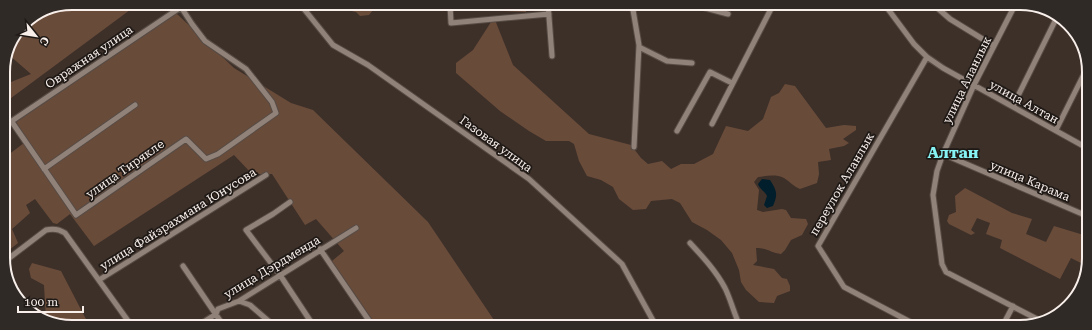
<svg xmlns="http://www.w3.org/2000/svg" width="1092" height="330" font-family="'Roboto Serif',serif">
<rect width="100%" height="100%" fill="#3d3029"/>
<path fill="#694b3a" d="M72 3 138 4 3 104V77L11 82 31 74 9 55 23 23 46 8Z
M340 4H384L377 5 369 15 360 16 356 12 347 10Z
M499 4H525L526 12 501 11Z
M176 13 234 68 291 103 313 110 428 222 498 326 376 325 332 261 344 251 316 219 305 225 272 174H252L234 155 94 246 70 214 57 224 53 223 35 199 26 205 30 213 12 229 18 243 4 254V158L28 140 16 122Z
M495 20 513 65 589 134 631 145 641 158 648 164 662 161 671 169 681 164H694L713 154 726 126 748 131 763 119 771 97 779 93 785 84 795 86 826 128 844 125 856 126V130L843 139 849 143 844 146 829 149 831 160 818 162 819 174 817 183 800 189C793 186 789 181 784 178 776 174 767 176 758 177L754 182 759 190 757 210 763 212 782 209 786 210 791 218 806 219 808 224 802 235 791 240 785 250 781 254C771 253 768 248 756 248L757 261 753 265 774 269 782 278 787 279 790 286V291L777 296 774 303 759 302 746 290 741 282 739 270 732 253 721 240 707 230 692 222 680 203 672 199 651 201 646 209 633 210 619 199 613 187 601 180 587 176 579 161 574 144 569 141H546L529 131 500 111 456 73V63L473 50 491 22Z
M965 188 1012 213 1032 219 1026 234 1046 242 1054 226 1087 236V266L1071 258 1060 279 1000 248 1002 240 986 234 990 223 977 218 971 230 975 233 971 235 949 224 947 221 949 215 956 212 955 196Z
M32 263 61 271 89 325H54L46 320 44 285 31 278 29 269Z"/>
<path fill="#001e2b" d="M762 179 770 180C777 191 778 194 773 206L767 208 764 205 767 196C765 192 759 188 758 184Z"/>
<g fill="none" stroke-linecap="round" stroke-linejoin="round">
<g stroke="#574c45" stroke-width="7">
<path id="minor" d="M300 4 333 45 368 65 529 179 622 264 656 326
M450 4 451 23 549 14
M548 4 552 56
M632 4 639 45 634 147
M694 5 728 14
M885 5 914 44 927 57 943 68 1087 148
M934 5 950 19 994 46
M1015 5 974 85 943 154 937 171 933 195 942 264 946 272 1041 321
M639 47 667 61 692 63
M1013 106 1057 17
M12 122 76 215 186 139 206 159 218 154 276 113 272 102 246 69 205 41 192 24 181 7
M712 124 773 5
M3 127 187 3
M1056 130 1088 66
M677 131 710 72 732 83
M943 154 1087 216
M44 169 135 105
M290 202 273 214 246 230 280 275 313 325
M690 243C703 257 716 271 725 288 731 300 734 314 740 326
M320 249 372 325
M4 262 46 230C54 228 59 229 65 233L131 325
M183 266 223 325
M99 280 266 175
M239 301 250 305 273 325
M199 325 216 314 218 309 239 301 356 228
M920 327 844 287 818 246 927 57
M1002 327 1013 306"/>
</g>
<use href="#minor" stroke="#918279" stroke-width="5"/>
</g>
<g text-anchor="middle" stroke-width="3.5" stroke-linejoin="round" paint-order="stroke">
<g font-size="12" fill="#f8efea" stroke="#1f1916">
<text transform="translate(89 57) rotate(-34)" y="4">Овражная улица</text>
<text transform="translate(967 80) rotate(-64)" y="4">улица Аланлык</text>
<text transform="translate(1024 102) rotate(29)" y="4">улица Алтан</text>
<text transform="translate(496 144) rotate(36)" y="4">Газовая улица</text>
<text transform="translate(125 169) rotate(-35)" y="4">улица Тирякле</text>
<text transform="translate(1030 181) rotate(23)" y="4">улица Карама</text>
<text transform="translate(842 184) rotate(-60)" y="4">переулок Аланлык</text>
<text transform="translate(178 219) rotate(-32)" y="4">улица Файзрахмана Юнусова</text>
<text transform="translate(272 267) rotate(-31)" y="4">улица Дэрдменда</text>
</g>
<g font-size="16" font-weight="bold" fill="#86f2f3" stroke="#1f1916">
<text x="953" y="158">Алтан</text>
</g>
</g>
<path d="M0 0H1092V330H0ZM72 10H1020A62 62 0 0 1 1082 72V258A62 62 0 0 1 1020 320H72A62 62 0 0 1 10 258V72A62 62 0 0 1 72 10Z" fill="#302a27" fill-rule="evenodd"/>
<path fill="none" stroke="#f8efea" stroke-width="2" d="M72 10H1020A62 62 0 0 1 1082 72V258A62 62 0 0 1 1020 320H72A62 62 0 0 1 10 258V72A62 62 0 0 1 72 10Z"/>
<g transform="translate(36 36) rotate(120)" stroke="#1f1916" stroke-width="3" paint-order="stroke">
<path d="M0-3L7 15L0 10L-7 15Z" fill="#f8efea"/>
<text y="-6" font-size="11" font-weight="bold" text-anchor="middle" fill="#f8efea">С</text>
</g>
<path d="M18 306v6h65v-6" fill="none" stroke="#f8efea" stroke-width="2"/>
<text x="24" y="306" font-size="12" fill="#f8efea" stroke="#1f1916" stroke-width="3" paint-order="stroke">100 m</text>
</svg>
